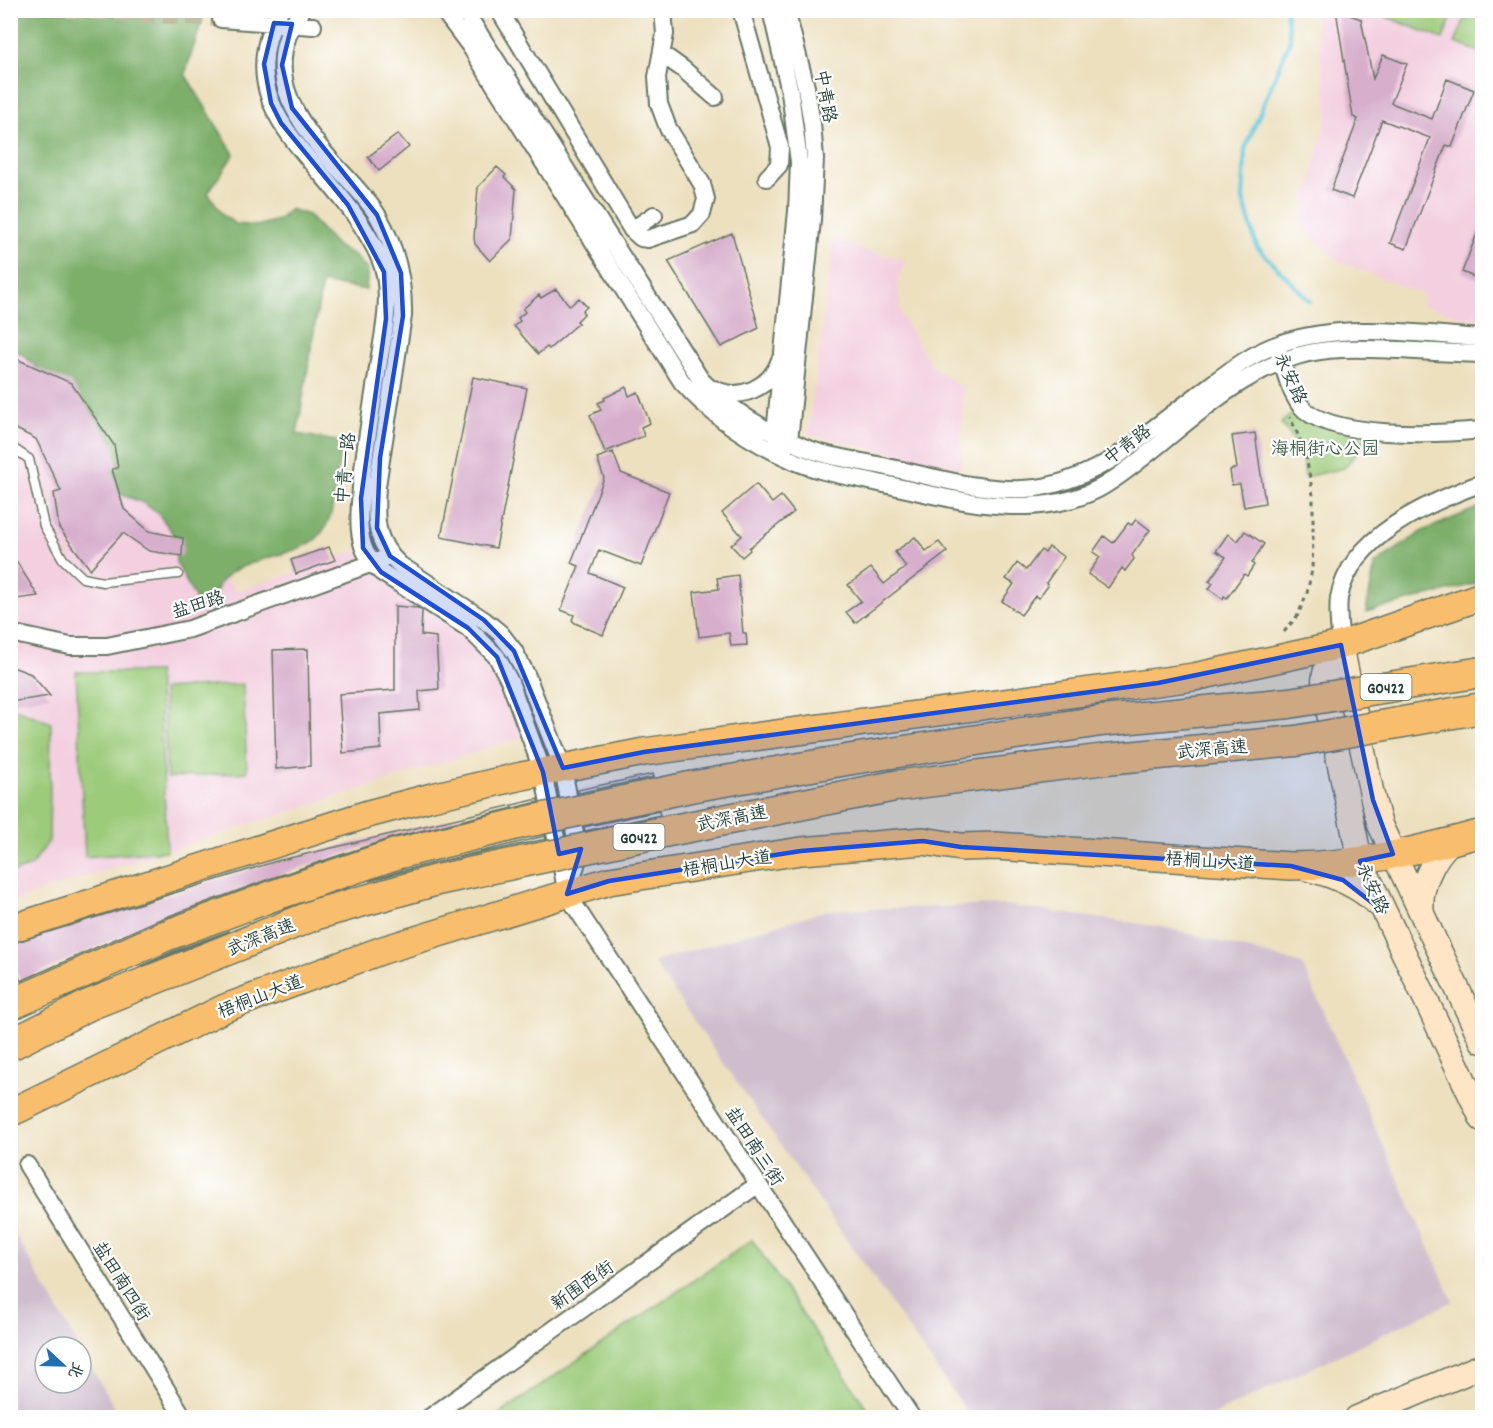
<svg xmlns="http://www.w3.org/2000/svg" width="1493" height="1428" font-family="Dekko,'LXGW WenKai TC',sans-serif">
<rect width="100%" height="100%" fill="#fff"/>
<filter id="ink" filterUnits="userSpaceOnUse"><feTurbulence type="fractalNoise" baseFrequency=".0167" numOctaves="2"/><feDisplacementMap in="SourceGraphic" scale="12" xChannelSelector="R" yChannelSelector="G"/><feConvolveMatrix kernelMatrix="1 2 1 2 8 2 1 2 1" color-interpolation-filters="sRGB"/></filter>
<filter id="wash" filterUnits="userSpaceOnUse"><feTurbulence type="fractalNoise" baseFrequency=".008" numOctaves="4" result="noise"/><feDisplacementMap in="SourceGraphic" scale="24" xChannelSelector="R" yChannelSelector="G"/><feGaussianBlur stdDeviation="1.35" result="paint"/><feColorMatrix in="noise" values="0 0 0 0 0 0 0 0 0 0 0 0 0 0 0 0 0 1.4 0 .05"/><feComposite in="paint" operator="in"/></filter>
<g filter="url(#wash)">
<rect width="100%" height="100%" fill="#ede0bf"/>
<path fill="#f3cfdf" d="M1314 11H1482V318H1466L1422 305 1424 295 1340 262 1300 224 1328 112Z
M834 236 859 249 906 260 897 282 901 314 931 365 963 389 961 469 808 434Z
M11 335 180 522 237 591 326 563 355 551 392 583 508 666 529 735 57 886 11 903Z"/>
<path fill="#cfbdce" d="M1003 905 1163 927 1302 964 1453 1301 1209 1417H970L653 962 828 910Z
M11 1227 79 1347H45V1383H81V1350L120 1417H11Z"/>
<path fill="#9ccb7a" stroke="#5e8457" stroke-width="1.5" d="M1386 11V10L1454 11 1443 39 1384 16Z
M1467 13 1482 19V53L1455 43Z
M1300 407 1367 440 1344 468 1305 477C1303 450 1297 444 1281 423Z
M76 672H158L167 851 85 857Z
M243 684 247 772 167 778 163 689Z
M11 707 51 723 49 841 31 866 11 873Z
M752 1240 873 1417H495Z"/>
<path fill="#7daf6a" stroke="#4e764f" stroke-width="1.5" d="M10 11H205L185 74 234 154 208 193 223 215 236 224 256 226 278 220 290 209 308 215 338 247 353 254 368 270 366 290 322 283 297 434 343 442C340 456 337 470 335 484 333 503 333 520 319 536 296 562 207 555 216 606L208 609 199 606 176 562V549L172 532 157 512 143 503 112 491 44 374 22 354 11 349Z
M1482 506V582L1366 612 1375 564 1423 531Z"/>
<g fill="none" stroke-linecap="round" stroke-linejoin="round">
<path stroke="#5cc5d9" stroke-width="4.5" d="M1286 10 1290 40 1245 149 1243 199 1257 247 1310 301"/>
</g>
<g id="blocks">
<path fill="#d7aecc" d="M1336 10 1361 19 1373 79 1383 55 1407 64 1391 103 1432 119 1447 79 1474 90 1452 147 1446 145 1406 249 1390 243 1430 138 1382 120 1352 198 1331 190 1358 119 1353 117Z
M398 134 409 147 379 171 368 157Z
M497 167 506 175 504 177 516 189 512 239 490 261 475 244 474 238 478 187Z
M1482 221V270L1479 279 1462 272Z
M732 233 759 328 721 347 668 261Z
M556 289 570 306 579 298 587 307 582 311 584 314 577 321 579 323 549 349 547 347 538 354 514 326 520 321 518 318 525 312 523 309 539 295 541 298Z
M10 356 71 383 114 445 118 468 112 469 124 509 149 531 183 538 182 556 149 551 123 533 90 569 59 528 54 493 61 491 36 439 10 426Z
M473 377 527 388 496 548 441 537Z
M626 387 629 396 638 392 650 423 641 427 644 436 605 452 590 415 601 410 598 403 605 400 604 398Z
M1255 433 1265 503 1244 507 1240 484 1232 485 1230 470 1237 468 1232 436Z
M613 452 621 473 669 492 641 566 599 550 590 573 623 587 603 635 575 623 572 620 574 615 561 610 579 566 571 563 604 478 597 458Z
M756 484 772 503 781 496 794 512 749 548 750 550 742 557 731 545 742 536 722 513Z
M1136 519 1150 530 1132 555 1134 559 1125 571 1122 568 1108 588 1088 574 1100 557 1093 552 1104 536 1113 543 1128 523 1132 525Z
M1245 531 1264 544 1252 563 1254 565 1247 576 1244 574 1227 598 1224 596 1223 599 1209 589 1213 583 1209 581 1226 557 1216 551 1228 534 1238 541Z
M915 537 926 551 939 542 947 552 855 623 846 612 861 601 848 585 871 568 884 584 906 567 895 552Z
M329 547 335 560 296 574 291 560Z
M1049 547 1064 557 1046 583 1048 586 1039 598 1035 596 1021 615 1002 601 1014 584 1006 579 1017 563 1026 570 1041 550 1045 553Z
M10 551 38 596 10 600Z
M738 575 743 633H746L747 645 731 646 729 633 699 637 694 592 719 589 717 578Z
M395 606 418 608 422 611 421 635 436 637 439 689 419 691 420 710 380 714 381 749 343 753 339 694 395 690Z
M308 649 310 766 276 769 273 650Z
M10 666 31 674 50 696 10 702Z
M653 774 654 777 578 793V790Z
M538 799V802L391 838 269 879 158 920 21 981 10 959V944L277 861Z
M659 811 660 815 585 831 584 827Z
M545 836 546 839 433 863 369 881 401 871Z
M229 931 139 967 172 952Z"/>
</g>
</g>
<g filter="url(#ink)">
<use href="#blocks" fill-opacity="0" stroke="#677665" stroke-width="1.5"/>
<g fill="none" stroke-linecap="round" stroke-linejoin="round">
<path stroke="#c4bfa3" stroke-width="16" stroke-dasharray="16 8" stroke-linecap="butt" d="M67 10 221 19"/>
<g stroke="#677665" stroke-width="11">
<path id="lane" d="M10 446 29 459 44 526 63 559 83 578 103 582 178 574"/>
</g>
<g stroke="#677665" stroke-width="20">
<path id="street" d="M280 10C226 109 323 158 367 234 375 247 382 260 385 275 390 304 384 332 379 361 373 403 365 445 361 487 360 507 357 527 363 546 366 556 373 564 381 572L468 628 497 657 510 682 543 772 567 894 912 1418
M302 10C260 67 293 118 334 164 349 180 366 197 378 216 396 248 404 280 403 316L377 486C375 518 374 542 400 565L484 620 500 633 514 651 526 674 563 768 579 856 567 893
M443 10 470 46 682 382C712 416 751 442 792 460 818 472 848 476 875 482 945 497 1029 524 1098 489 1115 480 1131 467 1146 455 1192 419 1240 373 1297 356 1331 346 1366 349 1401 350 1428 352 1455 353 1482 354
M464 10 701 380C728 408 763 430 799 445 825 457 855 460 883 466 930 476 988 494 1036 488 1065 484 1091 472 1116 457 1145 435 1175 412 1204 390 1228 372 1253 352 1282 343 1344 322 1418 334 1482 338
M499 10 632 230 641 238 648 239 693 224 702 214 706 199 702 184 668 128 659 104 657 77 665 34 663 10
M741 10 780 147 779 165 767 178
M771 10 790 92 799 162 797 211 775 433 777 443
M221 19 313 26
M662 54 683 69 715 97
M632 230 654 215
M1279 353C1285 370 1289 390 1300 405 1327 440 1441 434 1482 430
M714 389C740 402 771 387 780 360
M784 449 789 441 812 220 815 158 812 124 806 87 786 10
M10 633 70 646H107L190 629 381 560
M1341 645C1340 629 1337 614 1339 598 1350 536 1430 502 1482 483
M27 1165 184 1418
M429 1418 757 1185"/>
</g>
<g stroke="#677665" stroke-width="27">
<path id="secondary" d="M1341 645C1329 659 1323 670 1324 690L1360 860 1482 1119
M1341 645 1373 800 1380 825 1482 1041
M1305 868C1331 874 1358 885 1378 904
M1422 913C1418 889 1433 856 1452 841
M1357 1418 1482 1366"/>
</g>
<g stroke="#677665" stroke-width="30">
<path id="primary" d="M10 929 368 814 432 797 522 776 644 752 1194 677 1341 645 1482 596
M10 1113 225 1008 383 950 609 881 801 851 923 841 961 847 996 846 1291 866C1355 866 1420 850 1482 833"/>
</g>
<path stroke="#677665" stroke-width="3" stroke-dasharray="4.5 4.5" stroke-linecap="butt" d="M1284 632 1298 615 1307 593 1312 570 1313 538V495L1305 451 1290 417"/>
<use href="#lane" stroke="#fff" stroke-width="8"/>
<use href="#street" stroke="#fff" stroke-width="16"/>
<use href="#secondary" stroke="#fde5c5" stroke-width="24"/>
<use href="#primary" stroke="#f9be6d" stroke-width="27"/>
<g stroke="#677665" stroke-width="33" stroke-linecap="butt">
<path id="highway-bridge" d="M10 1005 165 936 275 895 396 854 526 822 690 787 852 759 1101 721 1289 703 1482 672
M10 1045 89 1005 317 914 437 880 638 837 895 786 1106 759 1296 741 1482 708"/>
</g>
<use href="#highway-bridge" stroke="#f9be6d" stroke-width="30"/>
</g>
</g>
<path fill="#1d4ed8" fill-opacity="0.2" stroke="#1d4ed8" stroke-width="4.5" stroke-linejoin="round" d="M274 23 292 24 282 65 292 108 377 215 401 273 403 316 380 458 377 528 390 556 484 620 514 651 563 768 644 752 1158 683 1341 645 1373 800 1393 854 1360 861 1384 912 1343 880 1291 866 961 847 923 841 801 851 609 881 567 894 581 849 559 854 543 772 497 657 468 628 381 572 363 548 361 498 386 319 384 272 348 205 281 123 271 103 264 64Z"/>
<g text-anchor="middle" stroke-width="4.5" stroke-linejoin="round" paint-order="stroke">
<g fill="#fff" stroke="#627771" stroke-width="1.5">
<rect x="1360.5" y="674" width="51" height="26" rx="4.5"/>
<rect x="613.5" y="824" width="51" height="26" rx="4.5"/>
</g>
<g font-size="16" font-weight="bold" fill="#1f3d34">
<text x="1386" y="693">G0422</text>
<text x="639" y="843">G0422</text>
</g>
<g font-size="18" fill="#1f3d34" stroke="#fff">
<text transform="translate(826 96) rotate(80)" y="6">中青路</text>
<text transform="translate(1291 378) rotate(66)" y="6">永安路</text>
<text transform="translate(1127 444) rotate(-37)" y="6">中青路</text>
<text transform="translate(345 468) rotate(-84)" y="6">中青一路</text>
<text transform="translate(198 604) rotate(-17)" y="6">盐田路</text>
<text transform="translate(1212 749) rotate(-5)" y="6">武深高速</text>
<text transform="translate(732 818) rotate(-11)" y="6">武深高速</text>
<text transform="translate(1210 861) rotate(4)" y="6">梧桐山大道</text>
<text transform="translate(727 863) rotate(-9)" y="6">梧桐山大道</text>
<text transform="translate(1373 888) rotate(66)" y="6">永安路</text>
<text transform="translate(261 937) rotate(-22)" y="6">武深高速</text>
<text transform="translate(260 996) rotate(-21)" y="6">梧桐山大道</text>
<text transform="translate(755 1146) rotate(57)" y="6">盐田南三街</text>
<text transform="translate(122 1281) rotate(58)" y="6">盐田南四街</text>
<text transform="translate(582 1285) rotate(-35)" y="6">新围西街</text>
</g>
<g font-size="18" fill="#3e6046" stroke="#fff">
<text x="1325" y="454">海桐街心公园</text>
</g>
</g>
<rect width="1493" height="1428" fill="none" stroke="#fff" stroke-width="36"/>
<g transform="translate(63 1365) rotate(112)"><circle r="28" fill="#ffffff" stroke="#a5b1ae" stroke-width="1.5"/>
<path d="M0-4.5L10 22L0 15L-10 22Z" fill="#1f6fb2"/>
<text y="-9" font-size="16" font-weight="bold" text-anchor="middle" fill="#1f3d34">北</text>
</g>
</svg>
